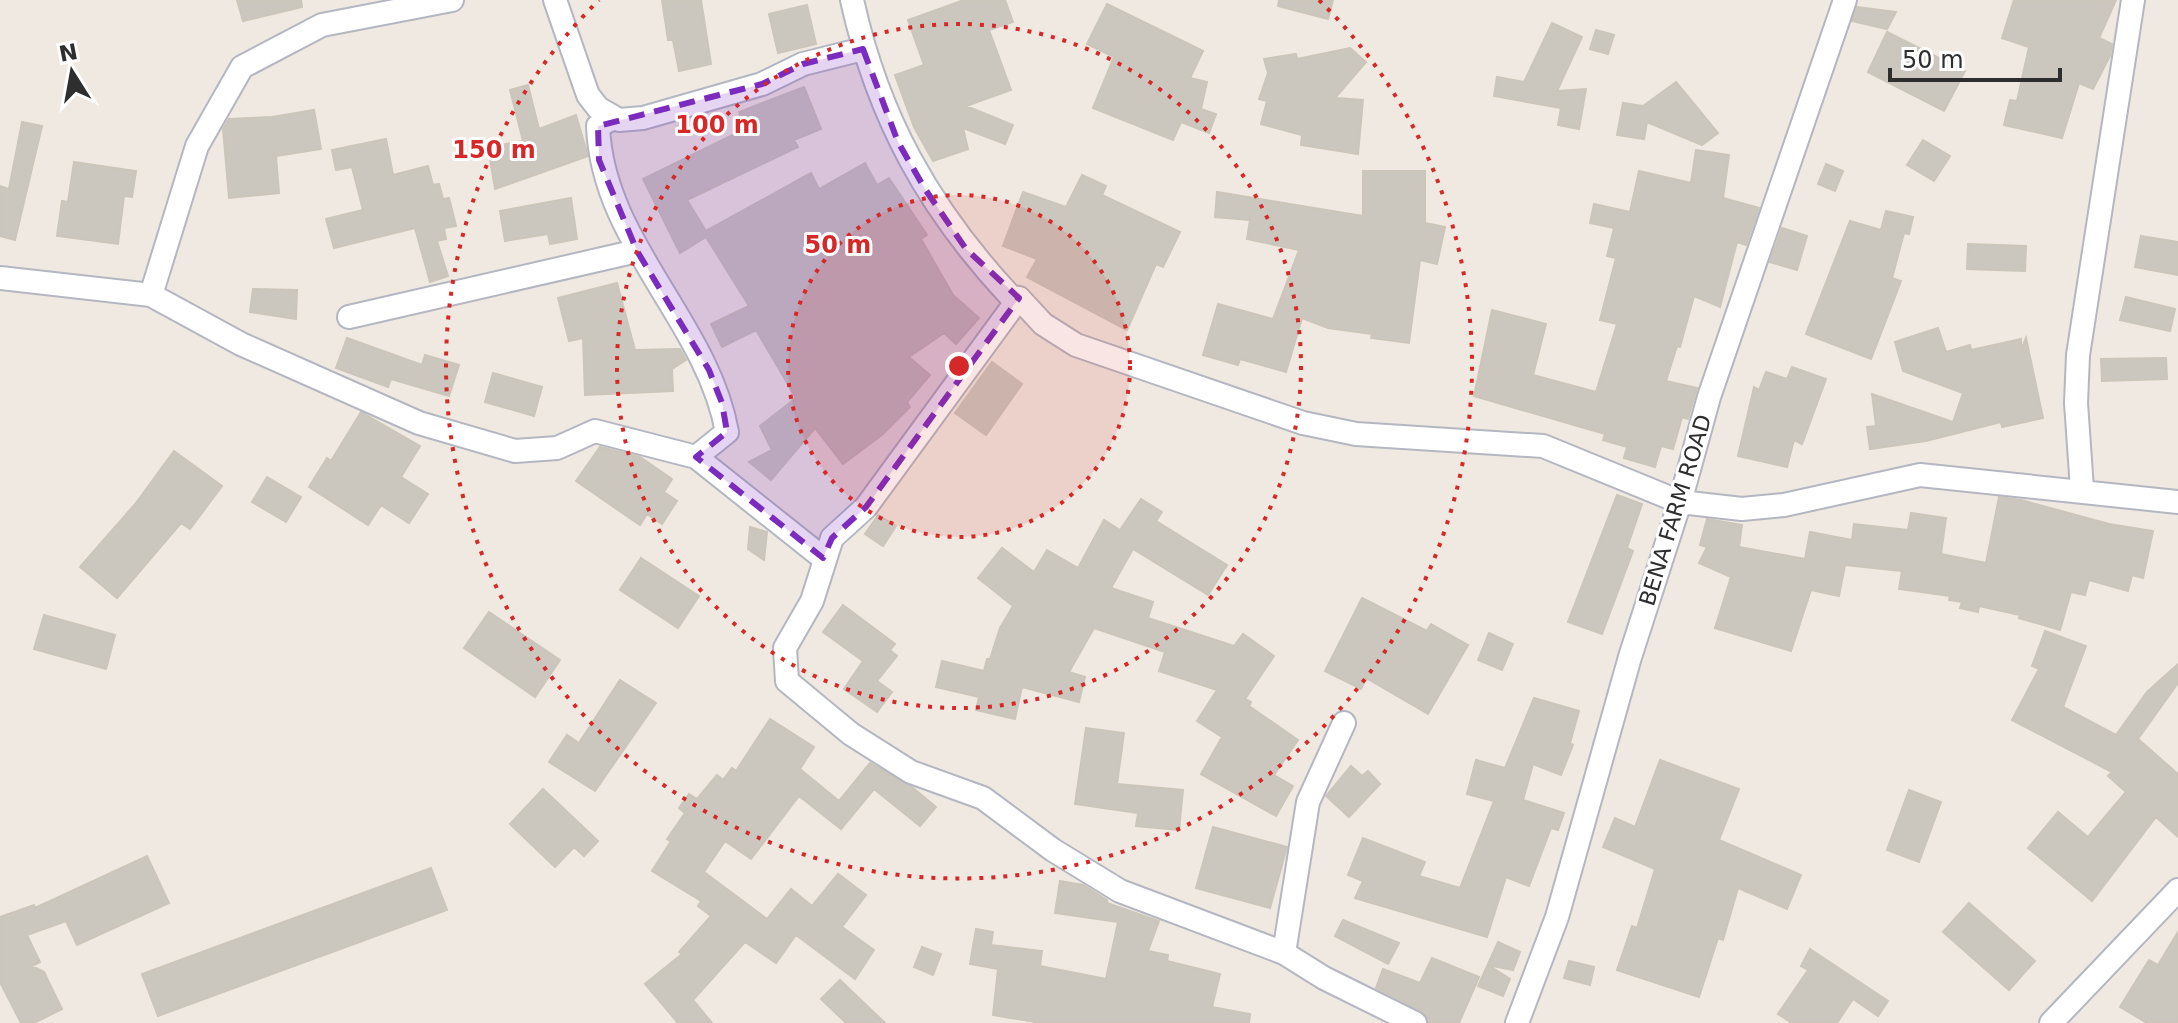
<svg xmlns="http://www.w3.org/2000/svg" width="2178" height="1023" font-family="'DejaVu Sans',sans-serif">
<rect width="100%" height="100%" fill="#efe9e1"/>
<path fill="#cbc7bf" stroke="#cbc5ba" stroke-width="2" d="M237 0H301L302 7 243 21Z
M662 0H701L711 64 679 71 673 40H668Z
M964 0H1005L1013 22 989 30 1011 90 966 106 1013 125 1005 144 963 128 968 149 933 161 914 127 895 75 924 65 908 20Z
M1279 0H1333L1328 19 1278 6Z
M2014 0H2116L2099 38 2112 44 2110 56 2093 89 2079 83 2062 138 2004 125 2010 100 2017 101 2029 47 2002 38Z
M1107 4 1203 51 1190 78 1207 82 1201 109 1216 114 1209 133 1181 122 1173 140 1093 108 1114 57 1087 44Z
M807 5 816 44 778 53 769 14Z
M1857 7 1896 12 1887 29 1852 21Z
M1552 23 1582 37 1557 91 1586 89 1579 129 1558 125 1561 108 1494 96 1497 77 1524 82Z
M1596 30 1614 35 1608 54 1590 49Z
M1887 32 1965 71 1944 111 1868 72Z
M1350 48 1366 62 1335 98 1363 100 1358 154 1301 145 1302 135 1261 124 1267 101 1259 99 1268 73 1264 59 1296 54 1297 59Z
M1676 82 1718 133 1702 145 1647 122 1644 139 1617 135 1623 103 1643 106Z
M528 85 539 129 576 115 588 156 495 189 488 147 523 141 510 90Z
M804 87 821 129 794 140 798 147 687 200 706 231 811 173 819 189 865 163 877 185 889 178 927 235 921 239 953 295 979 318 956 344 944 333 909 357 930 375 907 402 910 407 883 434 843 464 815 428 771 480 749 462 772 450 760 426 796 398 756 330 722 347 711 324 749 306 706 237 680 253 643 179 745 129 739 112Z
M314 110 321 149 276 156 279 193 229 198 223 129 229 119 272 117Z
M22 122 42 126 15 240 0 236V186L9 189Z
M386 139 393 175 428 166 433 185 439 184 443 199 449 198 456 226 444 228 446 239 437 241 448 276 430 282 415 228 334 248 326 219 363 210 352 167 336 170 332 150Z
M1923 140 1950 156 1934 181 1907 165Z
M1696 150 1729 155 1723 198 1759 208 1746 245 1737 242 1720 307 1694 296 1680 347 1677 346 1666 381 1697 388 1688 419 1682 417 1673 449 1661 446 1655 467 1624 458 1627 447 1603 440 1605 434 1474 396 1492 310 1546 324 1533 375 1596 392 1617 324 1600 320 1616 258 1607 256 1614 228 1590 223 1594 204 1630 212 1639 171 1691 183Z
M74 162 136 171 132 197 124 196 118 244 57 236 62 201 68 202Z
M1826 164 1843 171 1835 191 1818 184Z
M1363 171H1425V223L1445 227 1437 264 1420 260 1409 343 1371 338 1372 334 1328 328 1302 318 1286 372 1240 359 1238 365 1203 355 1218 304 1273 319 1299 250 1247 239 1250 220 1215 217 1217 192 1363 216Z
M1082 175 1106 186 1102 195 1180 232 1163 267 1156 264 1127 330 1027 277 1037 259 1003 246 1023 192 1066 207Z
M571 198 577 239 550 244 548 234 505 241 500 211Z
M1886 211 1913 217 1909 234 1904 233 1892 278 1901 281 1871 359 1806 334 1850 221 1881 230Z
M1782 228 1807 236 1797 270 1770 262Z
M2141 236 2178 242V275L2135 267Z
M1968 244 2026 246 2025 271 1967 269Z
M617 283 635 350 680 349 686 360 672 369 673 391 585 395 583 338 569 341 558 298Z
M253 289 297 290 296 319 250 312Z
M2126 297 2175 309 2170 331 2120 320Z
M1938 328 1946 352 1970 345 1971 350 2021 339V350L2026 338 2043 418 2002 427 2001 422 1926 441 1870 449 1867 427 1876 426 1872 394 1953 422 1963 393 1903 371 1895 342Z
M347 338 422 365 425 355 459 365 449 396 391 379 388 387 336 368Z
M2166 358 2167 379 2102 381 2101 359Z
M992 362 1022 384 986 435 955 413Z
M1792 367 1826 379 1802 444 1794 440 1787 467 1738 456 1754 387 1759 390 1766 372 1787 379Z
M493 373 542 387 534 416 485 402Z
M361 412 420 446 401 477 428 494 409 523 381 505 368 525 309 487 327 458 331 461Z
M600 447 640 457 672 479 664 492 677 501 662 524 647 514 640 525 576 481Z
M174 451 222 486 190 529 181 523 117 598 80 567 136 503Z
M267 477 301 497 286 522 252 502Z
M1617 495 1642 504 1627 548 1633 551 1602 634 1568 622Z
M1999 497 2021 500 2109 524 2153 531 2143 578 2132 575 2128 591 2089 580 2085 595 2071 592 2060 630 2019 618 2020 615 1979 606 1978 612 1960 608 1962 602 1949 600 1950 596 1899 589 1902 571 1845 565 1839 596 1811 590 1791 651 1715 628 1731 577 1699 563 1707 547 1700 545 1707 519 1742 525 1739 547 1805 559 1810 532 1852 540 1854 524 1908 530 1911 513 1946 518 1941 554 1986 563Z
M1141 499 1162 512 1156 521 1227 565 1208 595 1133 549 1111 588 1153 602 1148 618 1234 646 1243 634 1274 656 1245 699 1251 702 1249 706 1298 740 1274 775 1293 786 1276 816 1201 774 1222 737 1197 721 1217 690 1159 671 1165 652 1094 628 1069 672 1085 677 1079 702 1022 687 1015 719 976 710 979 697 936 687 942 661 984 671 987 659H990L1000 628 1013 606 978 578 1002 548 1034 572 1047 550 1078 568 1104 520 1120 530Z
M878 515 896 526 883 546 865 534Z
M750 527 767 532 764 560 748 549Z
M641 558 699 596 678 628 620 590Z
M1362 598 1427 631 1431 624 1468 645 1428 714 1366 678 1361 689 1325 671Z
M843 605 895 644 890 650 897 656 877 681 892 692 877 712 844 689 863 661 823 632Z
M489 612 560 660 535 697 464 648Z
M44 615 115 635 106 669 34 649Z
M2045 631 2086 646 2063 707 2116 735 2147 692 2178 664V683L2138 739 2178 774V837L2156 817 2092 901 2028 848 2058 812 2088 837 2126 792 2108 776 2112 772 2012 720 2039 669 2032 666Z
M1489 633 1513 644 1502 670 1478 660Z
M620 680 656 703 595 791 549 762 567 735 579 743Z
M1534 698 1579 711 1570 743 1573 745 1561 775 1533 764 1523 800 1564 813 1558 830 1551 828 1529 886 1506 877 1487 937 1355 898 1363 881 1348 875 1363 838 1425 862 1419 876 1460 888 1494 801 1467 794 1476 760 1505 768Z
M770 719 814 747 800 769 839 801 870 763 912 787 936 807 920 826 874 789 841 829 799 796 751 859 725 841 704 872 767 919 791 889 812 906 838 874 866 895 842 927 874 950 855 979 796 935 776 963 745 942 693 1000 712 1023H678L645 984 682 954 679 952 711 916 698 906 701 901 652 871 671 841 667 839 685 813 679 808 689 794 697 799 717 775 723 780 732 768 736 771Z
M1086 728 1124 733 1117 784 1183 790 1179 830 1136 826 1138 813 1075 804Z
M1660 760 1739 789 1719 840 1801 875 1787 909 1738 888 1723 940 1718 938 1699 997 1617 970 1632 926 1637 928 1655 869 1603 847 1615 818 1635 827Z
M1351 766 1362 776 1368 771 1380 784 1349 817 1326 796Z
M543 789 598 841 584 856 574 847 555 867 510 824Z
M1909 790 1941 802 1919 862 1887 850Z
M1213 827 1287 847 1270 908 1196 888Z
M147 856 169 903 77 945 66 921 27 935 40 962 32 966 44 972 62 1009 34 1023H21L0 982V917L34 905 35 908Z
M431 868 447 910 158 1016 142 974Z
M1060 881 1083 885 1107 900V903L1159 921 1148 951 1168 955 1167 961 1220 974 1212 1007 1250 1014 1249 1023H1041L993 1015 998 969 970 964 976 929 993 932 991 945 1042 951 1040 966 1106 979 1118 922 1055 913Z
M1969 903 2035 961 2009 990 1943 932Z
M1343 920 1399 943 1388 964 1335 936Z
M2178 932V1023H2147L2120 1007 2149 960 2158 965Z
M1498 942 1520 952 1513 970 1488 965 1510 979 1503 996 1478 986Z
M922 947 941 954 933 975 914 967Z
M1810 949 1888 1001 1878 1016 1853 999 1837 1023H1792L1778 1014 1808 970 1801 966Z
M1432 958 1479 977 1459 1023H1429L1422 1011 1376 988 1383 969 1420 983Z
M1569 961 1594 967 1590 985 1564 978Z
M840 980 885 1023H846L821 999Z"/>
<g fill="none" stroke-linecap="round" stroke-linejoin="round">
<g stroke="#b4b7c1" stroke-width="26">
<path id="street" d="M555 0 588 95 598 108 619 120 643 118 762 84 803 64 863 49
M852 0C878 118 929 209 1011 297L1019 298 1043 324 1076 345 1303 423 1356 434 1543 446 1680 502 1742 509 1784 505 1920 475 2178 502
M612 119 598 126C602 242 707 321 727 432L696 457
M0 278 151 295 241 344 419 423 515 451 557 448 595 431 696 457 823 558
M151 295 197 146 242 67 322 25 452 0
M1019 298 866 507 832 538 812 601 785 648 787 681 851 734 911 772 983 798 1053 850 1120 891 1284 953 1324 978 1415 1023
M349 317 637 251
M2082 489 2076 403 2078 355 2133 0
M1284 953 1308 802 1344 723
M1517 1023 1557 917 1630 657 1680 502 1709 397 1845 0
M2051 1023 2178 890"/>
</g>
<use href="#street" stroke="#fff" stroke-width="22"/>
</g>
<path fill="#7b2cbf" fill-opacity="0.2" stroke="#7b2cbf" stroke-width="6" stroke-dasharray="16 10" stroke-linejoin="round" d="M863 49 898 142 925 189 966 249 1019 298 866 507 832 538 823 558 696 457 727 432 722 403 709 370 637 251 599 160 598 126 762 84 803 64Z"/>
<circle cx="959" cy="366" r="171" fill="#d62828" fill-opacity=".12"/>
<g fill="none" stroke="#d62828" stroke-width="4" stroke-dasharray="4 8">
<circle cx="959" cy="366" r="171"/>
<circle cx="959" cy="366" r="342"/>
<path d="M1319 0A513 513 0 1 1 599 0"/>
</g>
<g text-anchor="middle" stroke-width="6" stroke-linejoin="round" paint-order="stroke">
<g font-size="22" fill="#2e2e2e" stroke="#fff">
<text transform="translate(1675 510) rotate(-73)" y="8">BENA FARM ROAD</text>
</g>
</g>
<circle cx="959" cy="366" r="12" fill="#d62828" stroke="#fff" stroke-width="4"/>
<g font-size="24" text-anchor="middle" font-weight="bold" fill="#d62828" stroke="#fff" stroke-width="6" stroke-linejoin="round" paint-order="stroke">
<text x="717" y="133">100 m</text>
<text x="494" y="158">150 m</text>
<text x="838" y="253">50 m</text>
</g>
<g transform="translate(72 72) rotate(349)" stroke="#ffffff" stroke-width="6" paint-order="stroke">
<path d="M0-6L14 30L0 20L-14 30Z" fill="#2e2e2e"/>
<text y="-12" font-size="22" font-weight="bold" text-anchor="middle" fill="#2e2e2e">N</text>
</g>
<path d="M1890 68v12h170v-12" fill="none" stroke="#2e2e2e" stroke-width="4"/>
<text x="1902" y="68" font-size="24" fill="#2e2e2e" stroke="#ffffff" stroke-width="6" paint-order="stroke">50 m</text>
</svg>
